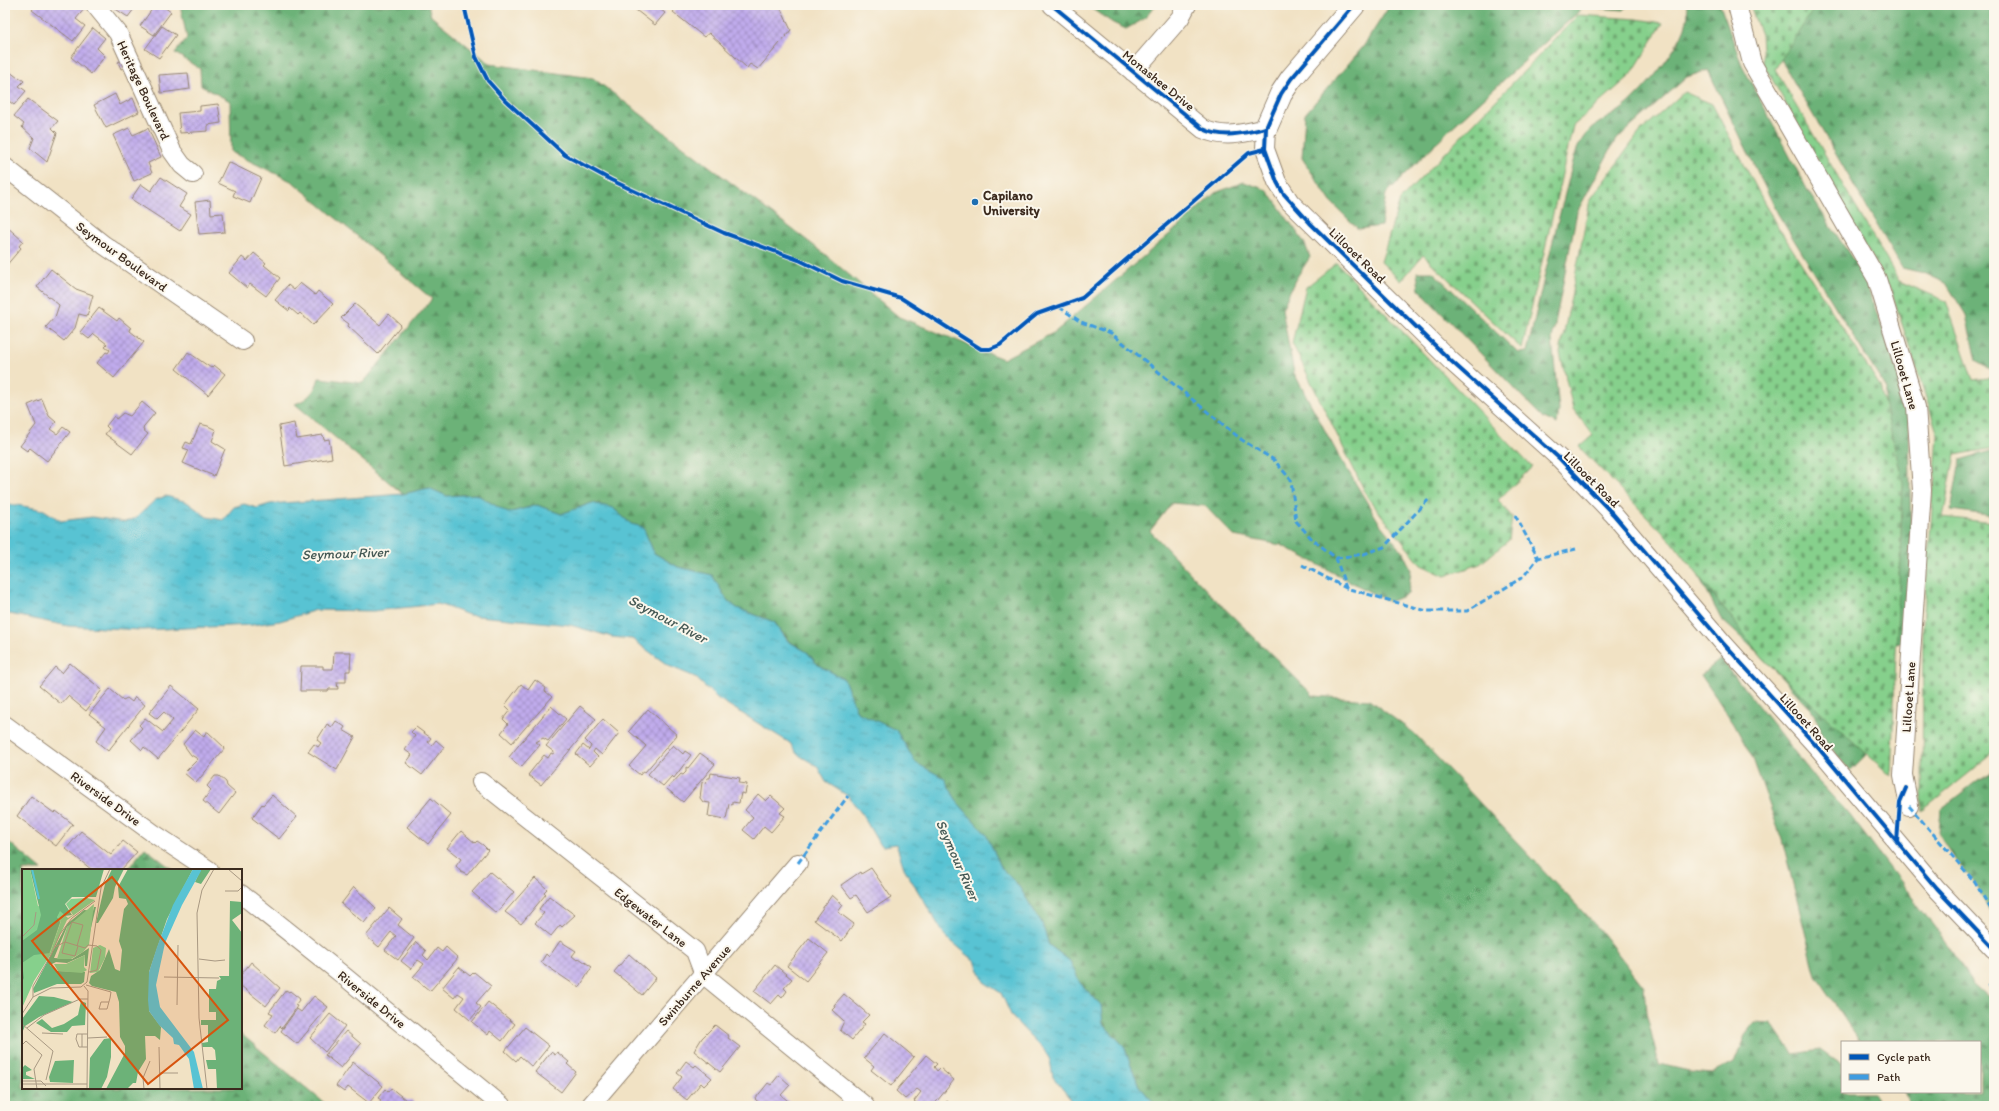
<svg xmlns="http://www.w3.org/2000/svg" width="1999" height="1111" font-family="Itim,sans-serif">
<defs>
<pattern id="forest-firs" width="22" height="20" patternUnits="userSpaceOnUse"><rect width="22" height="20" fill="#6cb278"/><path d="M5 1l3.5 6h-7zM16 11l3.5 6h-7z" fill="#5a9162"/></pattern>
<pattern id="cemetery-stones" width="16" height="16" patternUnits="userSpaceOnUse"><rect width="16" height="16" fill="#86d08c"/><path d="M2 7V4a2 2 0 0 1 4 0v3zM10 15v-3a2 2 0 0 1 4 0v3z" fill="#6fa972"/></pattern>
<pattern id="water-ripples" width="26" height="14" patternUnits="userSpaceOnUse"><rect width="26" height="14" fill="#58c3d3"/><path d="M2 4q2-2 4 0t4 0M15 11q2-2 4 0t4 0" fill="none" stroke="#4a9fab"/></pattern>
<pattern id="building-cross-hatch" width="8" height="8" patternUnits="userSpaceOnUse"><rect width="8" height="8" fill="#c0abec"/><path d="M0 0l8 8M0 8l8-8" fill="none" stroke="#9d8bbf"/></pattern>
</defs>
<rect width="100%" height="100%" fill="#fbf7ec"/>
<filter id="ink" filterUnits="userSpaceOnUse"><feTurbulence type="fractalNoise" baseFrequency=".025" numOctaves="2"/><feDisplacementMap in="SourceGraphic" scale="8" xChannelSelector="R" yChannelSelector="G"/><feConvolveMatrix kernelMatrix="1 2 1 2 8 2 1 2 1" color-interpolation-filters="sRGB"/></filter>
<filter id="wash" filterUnits="userSpaceOnUse"><feTurbulence type="fractalNoise" baseFrequency=".012" numOctaves="4" result="noise"/><feDisplacementMap in="SourceGraphic" scale="16" xChannelSelector="R" yChannelSelector="G"/><feGaussianBlur stdDeviation="0.9" result="paint"/><feColorMatrix in="noise" values="0 0 0 0 0 0 0 0 0 0 0 0 0 0 0 0 0 1.4 0 .05"/><feComposite in="paint" operator="in"/></filter>
<g filter="url(#wash)">
<rect width="100%" height="100%" fill="#f1e2c4"/>
<path fill="url(#forest-firs)" stroke="#546e4b" d="M180 5H428L431 16 490 64 593 78 821 251 899 317 1003 359 1055 332 1178 227 1215 193 1244 182 1267 190 1304 242 1310 257 1295 280 1282 309 1294 373 1335 449 1380 524 1403 552 1411 570 1408 594 1389 602 1281 545 1234 536 1205 506 1172 503 1150 531 1211 595 1314 696 1369 700 1414 733 1598 928 1644 987 1646 1012 1659 1064 1689 1071 1713 1073 1734 1062 1746 1033 1755 1022 1771 1023 1792 1054 1821 1050 1842 1065V1092H1874L1879 1106H1157L1139 1086 1124 1046 1103 1024 1101 1005 1080 983 1070 961 1049 945 1042 923 1018 885 1002 869 986 834 958 803 944 778 916 763 896 730 857 712 844 679 818 665 807 652 789 641 774 622 737 608 727 600 712 575 678 567 654 553 643 527 631 524 613 508 592 503 561 514 537 505 508 513 476 494 447 496 429 488 403 494 295 404C309 399 315 391 319 378L363 383 432 299 293 182 231 152 230 101 201 86 200 69 175 53 187 38Z
M1086 5H1156L1144 19 1126 29 1113 23Z
M1390 5H1629L1624 10 1584 7 1450 129 1386 194 1381 226 1358 229 1331 202 1302 158 1305 114 1363 47Z
M1686 5H1720L1742 65 1809 193 1863 275 1909 403 1911 573 1909 642 1888 645 1858 742 1866 755 1850 771 1826 742 1812 710 1757 652 1721 619 1695 569 1682 550 1881 435 1886 389 1778 214 1708 70 1687 77 1615 141 1577 212 1552 339 1559 410 1557 424 1542 417 1419 290 1417 272H1433L1518 353 1527 352C1540 296 1552 241 1567 186 1572 168 1574 147 1587 133 1598 120 1617 115 1629 103 1647 87 1698 29 1686 5Z
M1762 5H1994V371L1976 361 1966 315 1946 283 1924 273 1902 268 1780 58Z
M1994 450V516L1951 510 1960 460Z
M1721 659 1816 779 1849 814 1942 937 1973 984 1990 999 1994 1010V1106H1911L1904 1092H1980V1042H1860L1816 976 1782 840 1753 759 1734 724 1701 675Z
M1994 771V920L1974 881 1956 860 1939 834 1941 809 1978 780Z
M5 839 42 870H23V1088H241V1034L328 1106H5Z
M145 848 173 870H127Z"/>
<path fill="url(#cemetery-stones)" stroke="#607d55" d="M1750 5H1816L1775 69 1899 281 1946 301 1973 380 1994 377V448L1955 455 1943 517 1994 523V749L1990 756 1922 811 1923 624 1938 435 1892 293 1763 63 1761 35Z
M1578 15 1637 19 1663 23 1631 75 1573 126 1522 349 1423 255 1401 281 1381 262 1400 200Z
M1684 92 1712 104 1773 219 1880 386 1903 483 1891 776 1764 660 1673 543 1579 447 1593 435 1573 409 1560 353 1590 200 1640 132Z
M1337 263 1532 467 1498 500 1512 517 1509 540 1480 564 1445 576 1421 565 1368 498 1292 343 1306 287Z"/>
<path fill="url(#water-ripples)" stroke="#4a7678" d="M429 488 447 496 476 494 508 513 537 505 561 514 592 503 613 508 631 524 643 527 654 553 678 567 712 575 727 600 737 608 774 622 788 641 807 652 818 665 844 679 857 712 896 730 916 763 944 778 958 803 986 834 1002 869 1018 885 1042 923 1049 945 1070 961 1080 983 1101 1005 1103 1024 1124 1046 1139 1086 1157 1106H1076L1053 1077 1050 1060 1044 1050 1012 1017 1001 993 984 982 975 961 945 936 904 868 896 844 883 846 879 844 862 814 848 796 826 782 817 766 797 754 790 743 717 698 695 677 669 666 632 639 612 637 570 625 469 615 438 604 373 611 316 610 280 621 252 625 142 630 68 626 5 613V505H17L44 510 61 521 92 517 125 522 136 518 155 500 166 496 187 502 207 517 223 520 234 507 244 504 257 508 270 504 403 494Z"/>
<g id="blocks">
<path fill="url(#building-cross-hatch)" d="M36 5H81L85 8 76 19 85 26 73 41 32 10Z
M116 5H137L128 17 114 8Z
M155 5H161L171 12 154 35 140 26Z
M633 5H655L665 13 655 25 632 7Z
M679 5H776L781 9 791 30 758 69 750 64 747 68 709 33 704 37 673 12Z
M162 26 176 35 159 58 145 49Z
M93 28 105 38 97 48 105 56 91 74 71 57Z
M124 59 128 67 121 69 118 62Z
M5 68 18 78 19 77 24 81 19 86 26 91 14 105 5 98Z
M188 73 190 89 161 93 159 75Z
M115 94 120 105 133 98 139 112 106 128 94 105Z
M28 99 58 121 52 128 57 133 47 162 30 148 34 138 22 127 24 124 14 116Z
M218 104 221 123 208 125V131L180 133 178 113 200 111V106Z
M129 128 133 135 148 128 161 157 148 163 152 173 134 181 113 135Z
M228 162 261 178 250 203 233 196 235 191 218 183Z
M161 177 187 194 179 207 191 214 180 231 131 199 141 184 151 191Z
M210 200 211 214 223 213 225 232 199 234 195 202Z
M6 226 23 241 19 246 21 248 5 267Z
M254 253 266 263 264 265 280 278 266 296 250 284 247 288 229 273 242 257 247 261Z
M51 269 76 289 93 295 87 316 79 314 75 328 64 341 46 327 55 317 59 305 37 287Z
M300 283 315 295 318 291 333 304 313 325 300 313 298 315 290 308 289 311 275 300 288 285 294 290Z
M355 304 380 325 389 314 401 325 378 354 348 326 349 324 341 318Z
M99 308 117 321 119 318 131 328 130 331 144 342 114 378 97 363 106 352 108 353 110 350 105 346 107 344 94 334 89 339 80 332Z
M188 352 211 368 214 365 225 374 208 395 176 369Z
M42 399 49 416 56 422 50 429 57 434 63 427 70 432 47 461 30 448 27 451 20 446 36 425 28 405Z
M142 402 155 413 144 426 143 430 148 434 132 454 105 434 109 429 106 426 114 416 116 419 123 413 130 416Z
M294 423 297 439 323 435 324 440 329 439 332 458 285 466 279 426Z
M200 424 208 426 216 430 212 441 225 449 214 476 183 463 189 450 183 448 186 442 191 444Z
M334 652H351L350 671H346V682H337L338 689H329L328 691H300L301 666H323V669H333Z
M70 663 102 690 86 711 68 696 61 704 39 686 55 667 62 673Z
M535 680 546 688 545 691 552 697 512 743 501 733 508 724 503 719 510 710 505 705 521 684 528 690Z
M171 686 199 709 158 759 144 747 142 750 131 740 142 728 139 725 145 718 163 732 173 720 164 712 157 719 149 713Z
M110 689 123 700 127 698 132 702 135 697 145 705 108 751 96 741 106 727 89 714Z
M551 706 566 719 548 741 543 738 536 742 540 745 521 767 509 757Z
M580 706 596 719 541 785 528 775 544 755 548 758 551 753 553 754 554 752 546 746Z
M648 709 677 735 645 772 643 771 640 775 629 766 646 746 629 731Z
M603 719 619 733 602 755 595 749 593 752 598 757 590 766 576 754 583 745 589 750 591 746 585 740Z
M336 721 345 727 343 730 355 737 337 770 308 752 314 744 318 747 321 743 317 740 327 724 332 727Z
M416 727 431 738 428 742 432 745 436 740 444 747 422 775 406 763 412 755 405 750 415 736 411 732Z
M195 730 204 737 206 732H208L225 748 196 783 184 773 198 759 191 755 183 744Z
M673 745 683 754 685 751 691 755 674 778 672 776 663 786 648 774Z
M700 753 715 764 683 802 667 789 681 774 683 775 686 772V767L688 768Z
M711 773 740 778 739 783 747 784 745 794 741 793 739 803 732 802V805L729 804 726 819 708 816 710 803 703 802 700 798 702 782 706 783 707 778H710Z
M215 776H219L226 782 227 786 235 793 219 814 203 801 211 790 207 786Z
M758 794 766 801 771 796 785 808 780 813 785 816 771 832 764 826 754 839 743 830 753 817 745 810Z
M272 795 297 817 279 839 252 818 262 804 263 805Z
M31 796 54 813 56 811 73 824 56 846 17 816Z
M431 798 451 815 428 844 407 827Z
M81 831 111 855 123 841 137 852 121 870H92L66 849Z
M461 831 475 843 477 841 483 845 488 850 467 875 461 872 456 866 461 859 447 848Z
M871 868 891 897 868 912 856 895 851 898 841 885 860 872 861 874Z
M490 872 514 892 496 913 472 892Z
M535 878 547 889 544 892 546 894 521 924 505 912Z
M354 887 376 908 364 923 341 904Z
M832 895 843 905 838 912 854 924 842 941 814 920Z
M549 896 575 915 562 927 560 925 551 936 535 923 544 913 539 909Z
M389 908 402 919 398 925 414 938 398 960 385 950 396 936 391 932 379 947 366 936Z
M809 938 828 953 806 981 787 966Z
M560 941 576 951 572 956 577 960 579 958 592 967 579 988 541 962 546 954 549 957Z
M416 942 426 951 423 955 428 960 437 948 442 952 446 947 458 958 430 991 413 977 424 964 418 960 411 969 401 961Z
M629 954 656 978 642 995 614 972Z
M251 962 280 988 266 1006 241 986V975Z
M775 965 792 979 784 988 787 991 782 998 779 995 771 1004 754 991Z
M459 967 470 976 474 972 491 986 476 1003 481 1007 470 1020 456 1008 464 997 458 993 454 998 442 988Z
M286 990 289 992 290 991 300 999 295 1005 297 1006 293 1013 282 1028 280 1026 275 1033 265 1025 273 1014 269 1012Z
M844 994 869 1015 862 1022 865 1024 852 1040 840 1030 844 1021 832 1010 835 1007 834 1005Z
M314 996 328 1007 297 1044 281 1031 297 1009 301 1012Z
M488 1002 515 1024 502 1041 490 1031 488 1035 472 1022Z
M330 1014 345 1026 325 1052 310 1038Z
M715 1025 729 1036 728 1038 740 1047 720 1072 694 1051 702 1038Z
M525 1027 549 1046 532 1067 520 1056 516 1061 505 1051Z
M346 1031 361 1044 341 1068 325 1055Z
M885 1033 914 1057 891 1086 871 1070 874 1066 864 1058Z
M551 1052 555 1055 557 1052 569 1062 567 1064 576 1072 561 1092 535 1072Z
M926 1055 937 1064 934 1067 937 1071 940 1068 954 1080 933 1106H920L914 1101 921 1092 917 1089 905 1099 896 1091Z
M686 1061 694 1067 696 1065 712 1078 704 1086 701 1083 687 1100 673 1089 682 1077 677 1073Z
M353 1062 383 1086 369 1103 348 1087 344 1092 336 1086Z
M779 1075 790 1085 781 1095 794 1106H763L755 1099 768 1083 771 1085Z
M391 1088 406 1100H412L414 1105 377 1106 381 1100 378 1098 385 1089 388 1092Z
M947 1101 953 1106H942Z"/>
</g>
</g>
<g filter="url(#ink)">
<use href="#blocks" fill-opacity="0" stroke="#968671" stroke-width="1"/>
<g fill="none" stroke-linecap="round" stroke-linejoin="round">
<g stroke="#968671" stroke-width="20">
<path id="minor" d="M95 5 118 33 172 151 182 165 193 174
M1052 5 1203 129C1224 139 1245 133 1266 128L1265 149 1277 182 1290 202 1451 361 1560 459 1613 514 1723 643 1820 750 1937 889 1994 949
M1737 5 1752 63 1877 279 1916 407 1922 490 1903 775 1909 806
M1133 72 1180 18 1187 5
M5 167 104 245 243 341
M5 725 153 833 209 870
M481 782 695 951 704 975 865 1106
M241 894 339 972 502 1106
M590 1106 798 863"/>
</g>
<g stroke="#968671" stroke-width="24">
<path id="tertiary" d="M1266 128 1281 94 1291 79 1354 5"/>
</g>
<use href="#minor" stroke="#fff" stroke-width="18"/>
<use href="#tertiary" stroke="#fff" stroke-width="22"/>
<path stroke="#3f9ce0" stroke-width="3" stroke-dasharray="6 3" stroke-linecap="butt" d="M1059 307 1081 322 1111 333 1242 440 1274 460 1291 480 1296 521 1312 539 1336 558 1346 588
M1515 515 1538 558
M1336 558 1364 554 1384 547 1429 499
M1302 565 1346 588 1427 611H1467L1523 577 1538 558 1576 549
M1909 806 1974 881 1994 914
M798 863 848 796
M1994 977 1989 984 1994 996"/>
<g stroke="#fbf7ec" stroke-width="6">
<path id="cycleway" d="M464 5 476 57 488 81 505 100 565 155 611 180 724 233 799 260 842 281 901 298 981 349H990L1000 345 1037 314 1082 298 1249 153 1265 149
M1052 5 1203 129C1224 139 1245 133 1266 128
M1354 5 1291 79 1281 94 1266 128 1265 149 1277 182 1283 193 1310 223 1451 361 1560 459 1613 514 1723 643 1820 750 1937 889 1994 949
M1897 842 1900 802 1906 788"/>
</g>
<use href="#cycleway" stroke="#0057b8" stroke-width="4"/>
</g>
</g>
<circle fill="#1f6fb2" stroke="#fbf7ec" stroke-width="1.5" cx="975" cy="202" r="4"/>
<g text-anchor="middle" stroke-width="4" stroke-linejoin="round" paint-order="stroke">
<g font-size="13" fill="#3b2a1e" stroke="#fbf7ec">
<text transform="translate(1159 80) rotate(39)" y="5">Monashee Drive</text>
<text transform="translate(144 90) rotate(65)" y="5">Heritage Boulevard</text>
<text transform="translate(1358 255) rotate(44)" y="5">Lillooet Road</text>
<text transform="translate(122 256) rotate(36)" y="5">Seymour Boulevard</text>
<text transform="translate(1905 375) rotate(74)" y="5">Lillooet Lane</text>
<text transform="translate(1592 479) rotate(45)" y="5">Lillooet Road</text>
<text transform="translate(1908 697) rotate(-86)" y="5">Lillooet Lane</text>
<text transform="translate(1807 722) rotate(48)" y="5">Lillooet Road</text>
<text transform="translate(106 798) rotate(36)" y="5">Riverside Drive</text>
<text transform="translate(651 917) rotate(38)" y="5">Edgewater Lane</text>
<text transform="translate(694 985) rotate(-49)" y="5">Swinburne Avenue</text>
<text transform="translate(372 999) rotate(39)" y="5">Riverside Drive</text>
</g>
<g font-size="13" font-weight="bold" fill="#3b2a1e" stroke="#fbf7ec" text-anchor="start">
<text x="983" y="200">Capilano<tspan x="983" dy="15">University</tspan></text>
</g>
<g font-size="14" font-style="italic" fill="#445854" stroke="#fbf7ec">
<text transform="translate(345 553) rotate(-2)" y="5">Seymour River</text>
<text transform="translate(668 619) rotate(28)" y="5">Seymour River</text>
<text transform="translate(958 860) rotate(66)" y="5">Seymour River</text>
</g>
</g>
<g transform="translate(22 869)">
<rect width="220" height="220" fill="#f1e2c4"/>
<path d="M0 0H8L16 37 34 41 39 52 28 84 12 86 0 94Z" fill="#86d08c"/>
<path d="M8 0H82L74 28H50L43 35 50 46 35 48 38 53 27 85 0 114V72L15 61 19 46ZM90 0H102L93 18 91 29 76 54H74L83 15ZM106 0H171L145 50 127 103V142L139 158 138 171 133 167H123L124 190 116 203 114 214H111L105 220H84L103 184V177L98 168 97 133 94 123 70 117 67 114 69 107 78 101 87 80 93 100 98 102 100 81 97 72 102 40 106 35 104 30 97 29 96 18ZM179 0H189L179 15 173 13ZM208 32 220 33V44L210 51 220 64V220H195L194 200H186L184 191H194L193 181 190 178H180V174L186 173V156H179V151H194V143H187V120H194L195 112 199 110 197 107H207ZM72 38H74L68 63 53 53 45 58 32 89 50 90 67 79 65 97H63V86L45 94 34 93 28 96 35 102 63 103 62 113 59 115H35L12 124 11 120 45 55 62 41 71 42ZM17 127 32 128 51 133 17 148 3 157 0 164V150ZM59 132 64 134 63 156 50 157 45 163H29L14 154 20 150 30 159 42 155 56 146ZM89 169V188L85 208 79 220H67L68 189 82 170ZM52 191 51 214 28 213 27 208 33 192ZM3 196 10 201 4 203V206L13 210H0V199Z" fill="#6cb278"/>
<path d="M65 29 73 31 45 51 29 85 12 112 0 139V113L2 109 0 94 12 86 28 84 39 52 35 48 38 42 46 49 51 46 44 35 49 30ZM72 35 67 76 61 83 49 90H35L45 58ZM78 76 84 79 83 89 76 103 68 104 71 79ZM63 86 62 98 65 101 60 104 36 102 32 95H44Z" fill="#86d08c"/>
<path d="M0 37 10 50 0 59Z" fill="#86d08c"/>
<path d="M171 0H179V2L160 36 143 74 134 116 138 138 172 183 181 220H172L167 190 157 176 152 175 151 169 137 156 127 142 126 131 127 103 135 78 151 36Z" fill="#58c3d3"/>
<path fill="none" stroke="#58c3d3" stroke-width="2" d="M10 0 17 30"/>
<path fill="none" stroke="#a89882" stroke-width="1" d="M206 0 220 12M203 22H216L220 18M0 68 12 56 14 43M55 77 61 56 50 53 43 73 63 79 66 76 75 77 79 81 75 101 67 103M33 78 43 73 40 84 53 87 56 77M177 90 193 92 203 91M142 108 197 109M64 116 89 123 88 129 85 140H77L79 133H87M62 117 66 122 65 220M11 128V117L29 86 38 65 50 49 73 32M155 136 156 76M0 145 11 128 29 119 59 118 65 113 79 19 88 0M0 155 31 182 24 211M5 159 22 146 58 130H66M20 164 41 165M66 169 85 168M0 176 4 172 20 186 12 200 15 220M60 178V165M65 178H57L54 170 55 165H66M137 178 138 220M138 204H156M0 212H19L24 217M0 215H65M122 220 121 209 128 192M185 220 177 149 175 44 180 21 192 0"/>
<path fill="#d7540e" fill-opacity="0.15" stroke="#d7540e" stroke-width="2" d="M90 8 206 151 126 215 10 72Z"/>
<rect width="220" height="220" fill="none" stroke="#3b2a1e" stroke-width="2"/>
</g>
<rect width="1999" height="1111" fill="none" stroke="#fbf7ec" stroke-width="20"/>
<rect x="1841" y="1041" width="140" height="52" fill="#fbf7ec" stroke="#aea59a"/>
<rect x="1849" y="1054" width="20" height="6" fill="#0057b8" stroke="#aea59a"/>
<text x="1877" y="1061" font-size="12" fill="#3b2a1e">Cycle path</text>
<rect x="1849" y="1074" width="20" height="6" fill="#3f9ce0" stroke="#aea59a"/>
<text x="1877" y="1081" font-size="12" fill="#3b2a1e">Path</text>
</svg>
